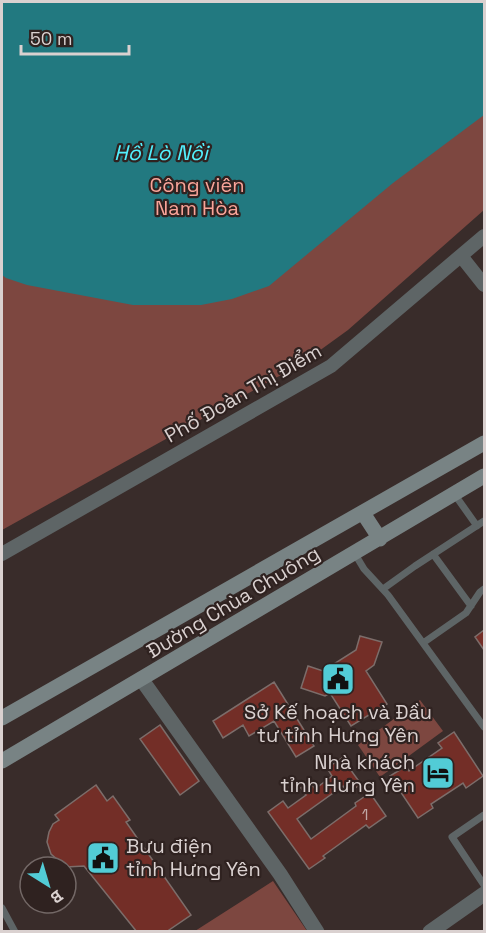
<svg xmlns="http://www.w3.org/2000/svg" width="486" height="933" font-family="'Space Grotesk',sans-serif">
<rect width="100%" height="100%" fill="#392c2a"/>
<path fill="#7d4740" d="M2 2H484V210L348 330 301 364 2 530Z
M420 700 443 731 380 777 358 745Z
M273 881 307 931H195Z"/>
<path fill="#227980" d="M2 2H484V115L393 183 269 286 232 299 201 305H133L27 285 6 278 2 275Z"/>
<path fill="#732e27" stroke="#7c6d6a" stroke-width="1.5" d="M484 630V650L475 637Z
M360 636 382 642 374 665 366 671 387 704 351 726 330 693 325 696 301 688 308 666 323 671 356 650Z
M274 682 314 746 296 757 274 721 249 736 243 725 223 738 213 721Z
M160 725 199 781 180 795 140 739Z
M454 732 483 776 466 788 463 783 431 804 433 808 418 818 390 776 406 766 409 771 442 748 438 743Z
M342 758 361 784 348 793 343 786 297 819 311 839 356 806 355 803 370 793 386 816 369 828 366 825 323 856 325 858 309 869 268 812 283 801 288 808 306 795 301 788 310 782 315 789 332 776 327 768Z
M96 785 107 801 113 796 130 820 126 822 191 915 166 932H137L84 866 66 867 51 854 47 842 49 832 53 824 59 820 55 815Z"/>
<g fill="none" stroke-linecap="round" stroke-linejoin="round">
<path stroke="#5e6566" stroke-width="7" d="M455 495 477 526
M355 554 364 569 388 595 484 727
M433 554 471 606
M383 589 415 566 484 521
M423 643 466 613 480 592 484 589
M484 815 452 837 484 885
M2 908 15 932"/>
<path stroke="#5e6566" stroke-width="14" d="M461 256 484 285
M2 554 331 366 484 236"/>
<path stroke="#5e6566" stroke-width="15" d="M142 680 280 874 317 932
M430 932 484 894"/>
<path stroke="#788384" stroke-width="15" d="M363 513 380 539
M2 718 484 443
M2 761 484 476"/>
</g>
<defs>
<g id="civic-square" transform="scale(1.725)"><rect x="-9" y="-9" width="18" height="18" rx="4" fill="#52ccd6" stroke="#2f2220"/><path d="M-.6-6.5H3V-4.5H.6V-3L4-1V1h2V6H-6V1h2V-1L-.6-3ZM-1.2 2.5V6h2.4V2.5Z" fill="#111"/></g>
<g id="hotel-square" transform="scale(1.725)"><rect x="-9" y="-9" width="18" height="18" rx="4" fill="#52ccd6" stroke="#2f2220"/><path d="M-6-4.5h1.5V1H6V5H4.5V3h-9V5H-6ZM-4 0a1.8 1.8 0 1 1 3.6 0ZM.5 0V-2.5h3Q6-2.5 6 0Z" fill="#111"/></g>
</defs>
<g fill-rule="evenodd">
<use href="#civic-square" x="338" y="679"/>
<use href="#hotel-square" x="438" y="773"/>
<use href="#civic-square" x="103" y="858"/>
</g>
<g text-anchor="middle" stroke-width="4.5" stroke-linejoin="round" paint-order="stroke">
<g font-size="16" fill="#c0a8a6">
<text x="365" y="820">1</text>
</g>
<g font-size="20" fill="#faa499" stroke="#2f2220">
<text x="197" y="192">Công viên<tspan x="197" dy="23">Nam Hòa</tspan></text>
</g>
<g font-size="20" fill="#dad1d0" stroke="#2f2220">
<text transform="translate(243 393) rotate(-30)" y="7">Phố Đoàn Thị Điểm</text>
<text transform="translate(233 602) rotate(-31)" y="7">Đường Chùa Chuông</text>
</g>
<g font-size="20" fill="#dad1d0" stroke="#2f2220">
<text x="338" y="719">Sở Kế hoạch và Đầu<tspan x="338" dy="23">tư tỉnh Hưng Yên</tspan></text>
<text x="415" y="769" text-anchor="end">Nhà khách<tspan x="415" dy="23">tỉnh Hưng Yên</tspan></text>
<text x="126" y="853" text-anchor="start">Bưu điện<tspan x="126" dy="23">tỉnh Hưng Yên</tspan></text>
</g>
<g font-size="21" font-style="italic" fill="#53f0fd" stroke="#2f2220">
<text x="161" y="160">Hồ Lò Nồi</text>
</g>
</g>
<rect width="486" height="933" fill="none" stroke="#dad1d0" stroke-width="6"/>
<g transform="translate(48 885) rotate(143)"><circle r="28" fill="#2f2220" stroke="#736866" stroke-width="1.5"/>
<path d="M0-4.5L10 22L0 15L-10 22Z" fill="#52ccd6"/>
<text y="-9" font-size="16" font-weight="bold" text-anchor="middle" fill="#dad1d0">B</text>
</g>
<path d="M21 45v9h108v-9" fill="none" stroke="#dad1d0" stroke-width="3"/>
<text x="30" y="45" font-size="18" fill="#dad1d0" stroke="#2f2220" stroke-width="4.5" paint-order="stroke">50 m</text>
</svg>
